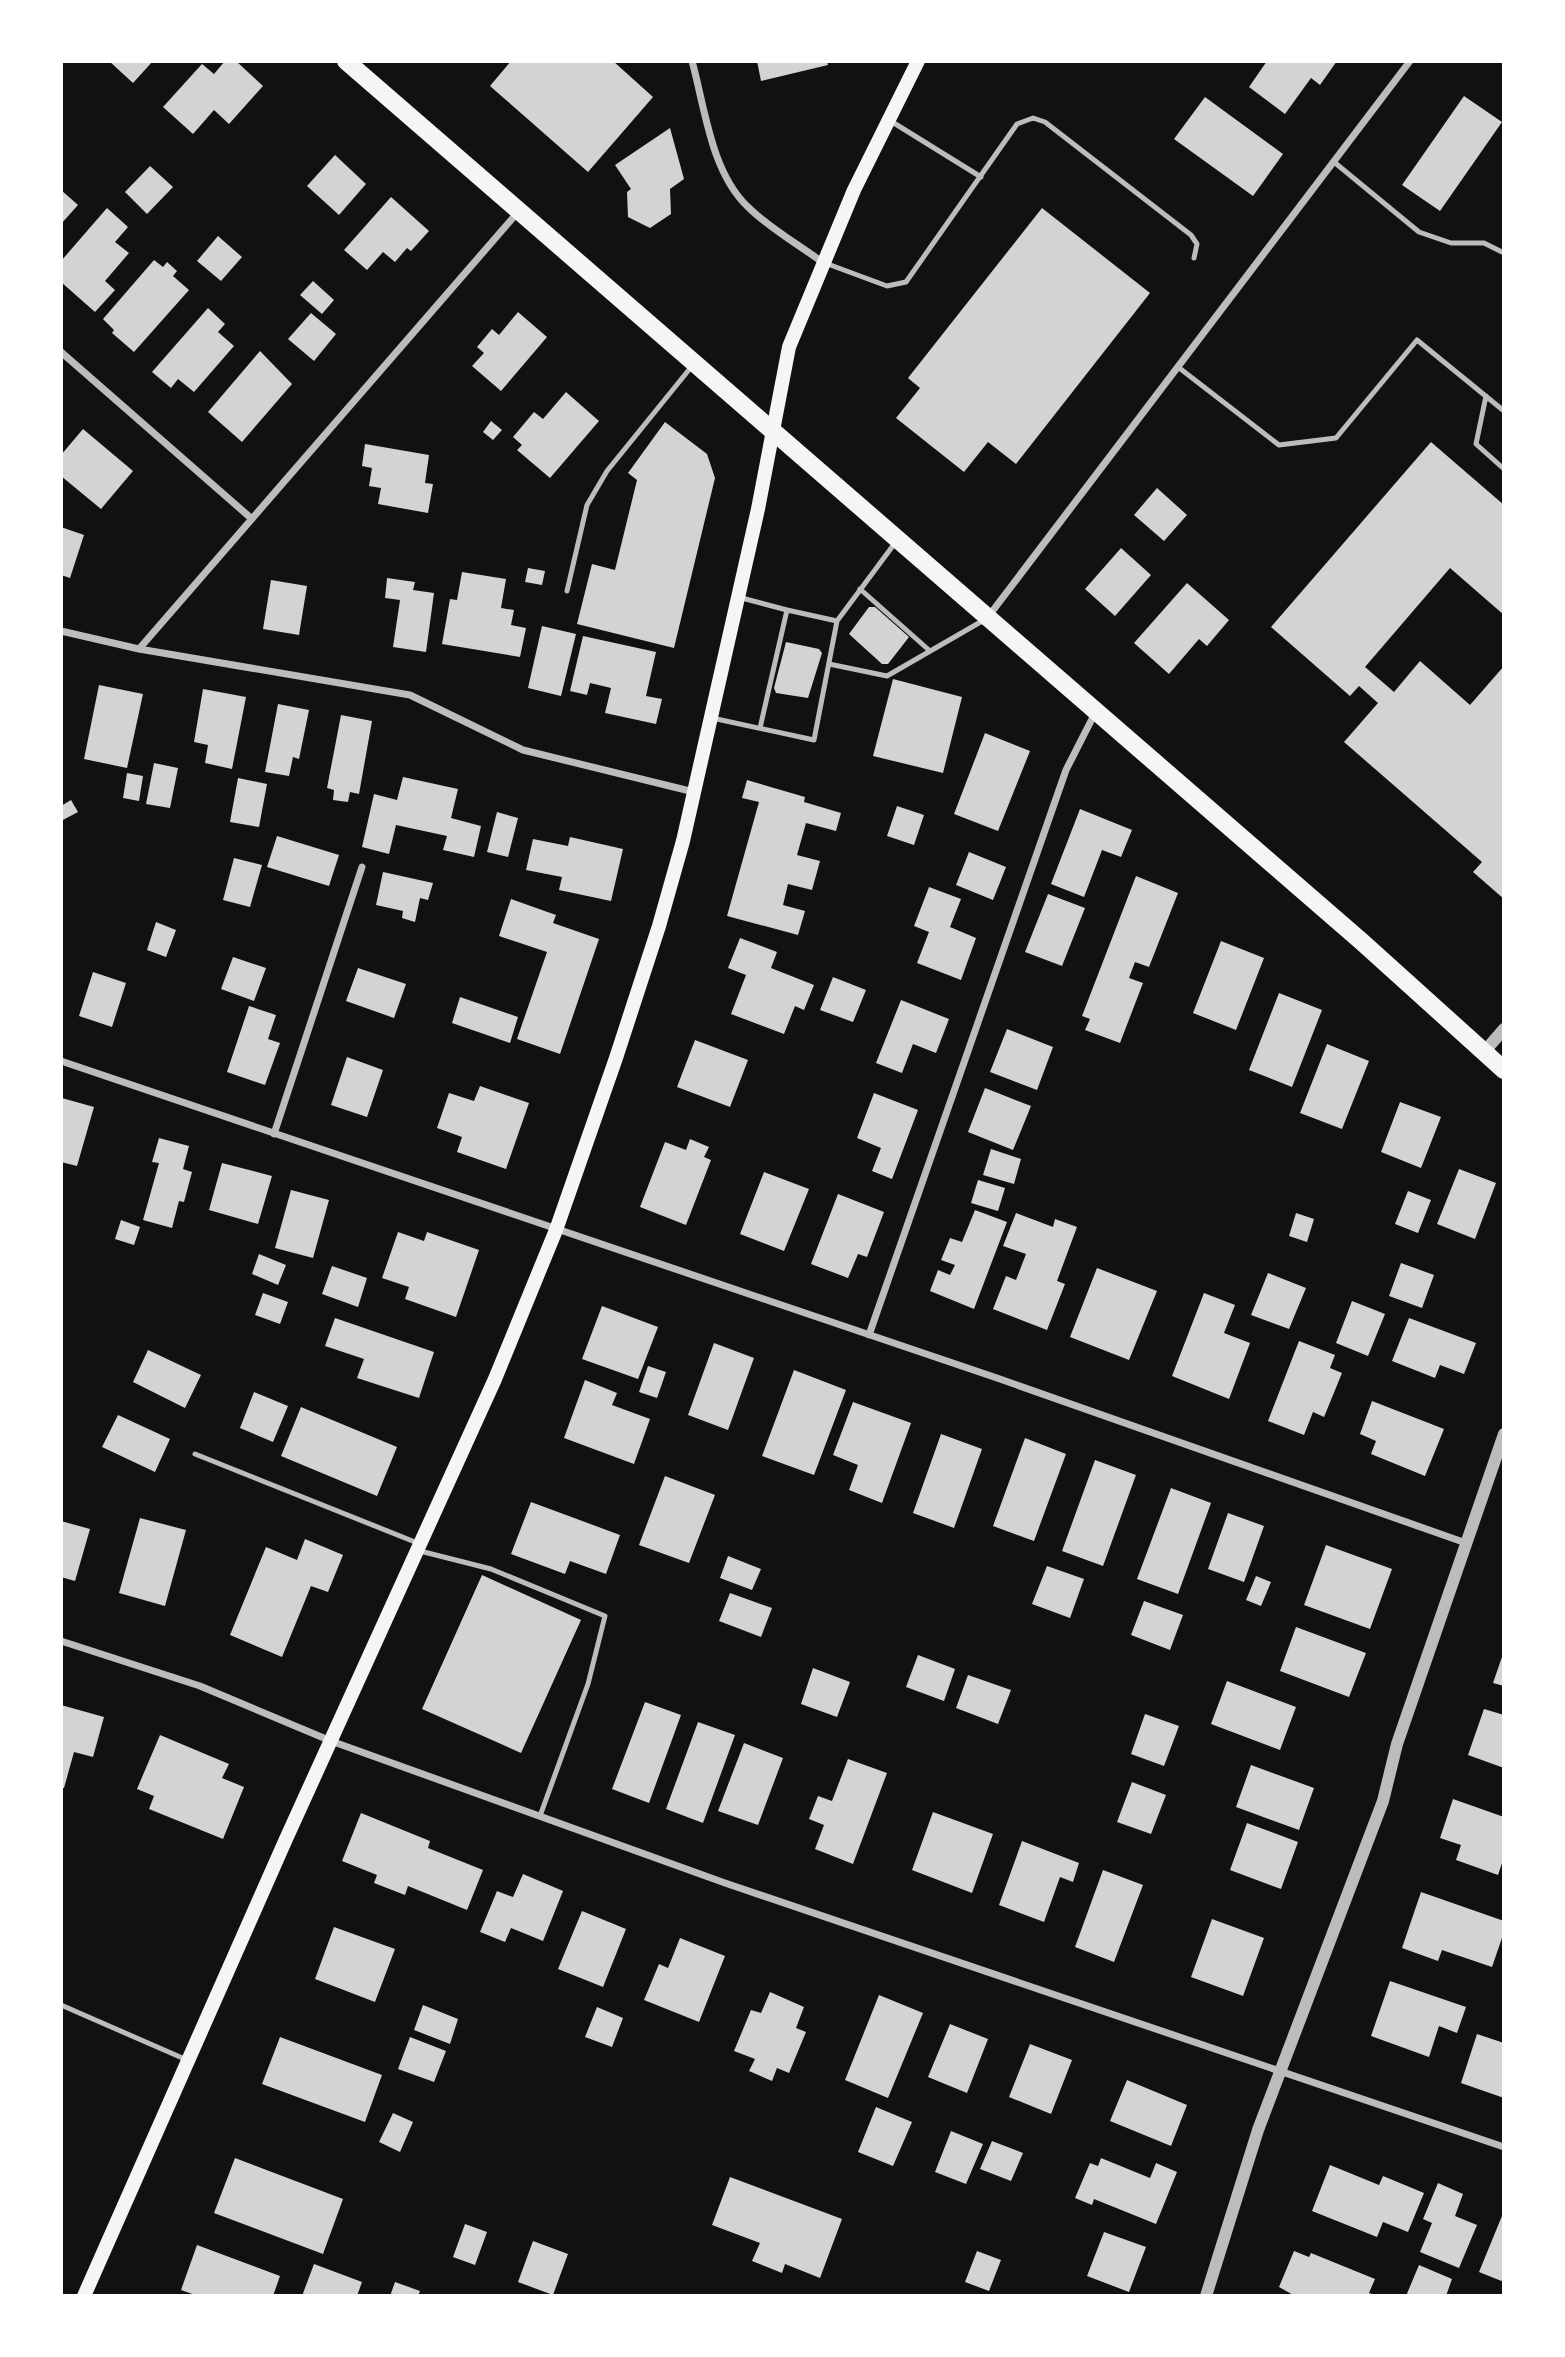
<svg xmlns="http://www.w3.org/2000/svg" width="1565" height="2357" font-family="'Asap Condensed',sans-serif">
<rect width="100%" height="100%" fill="#111"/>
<path fill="#d3d3d3" d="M109 61H153L133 83Z
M225 61H236L263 86 229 124 214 110 193 134 163 107 202 64 214 74Z
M511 61H613L653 97 588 172 490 86Z
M757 61H827L828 65 761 81Z
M1267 61H1337L1320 85 1311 78 1285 114 1249 87Z
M1464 96 1502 122 1440 211 1402 185Z
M1205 97 1283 154 1253 196 1174 139Z
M670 128 684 179 670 189 671 214 650 228 628 217 627 192 631 189 615 165Z
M335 155 366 184 339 215 307 186Z
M150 166 173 187 147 214 125 192Z
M61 190 78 205 61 224Z
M391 197 429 231 411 251 407 248 395 262 383 252 367 270 344 250Z
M107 208 128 227 115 242 129 253 105 281 115 290 95 312 61 282V261Z
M1042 208 1150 293 1016 464 988 442 964 472 896 418 920 388 908 378Z
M218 236 242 257 221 281 197 261Z
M154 260 163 267 167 262 177 271 173 276 189 290 134 352 112 333 114 330 103 319Z
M313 281 334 300 322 314 300 295Z
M208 308 225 324 218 332 234 346 194 392 178 379 171 388 152 372Z
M518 312 547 337 501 391 472 366 484 353 477 347 492 329 499 335Z
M311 313 336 334 314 361 288 339Z
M260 351 292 384 242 442 208 412Z
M566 392 599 421 550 478 517 450 522 445 513 437 534 412 543 419Z
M491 421 502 430 493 440 483 432Z
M665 422 707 454 715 478 674 648 577 624 592 564 615 570 637 480 628 473Z
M83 429 133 471 101 509 61 476V455Z
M1431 442 1504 505V615L1450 568 1365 667 1394 692 1420 661 1470 705 1504 666V899L1473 872 1482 862 1344 742 1378 703 1359 686 1350 696 1271 627Z
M365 444 429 455 425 483 433 484 428 513 378 504 381 488 369 486 372 468 362 466Z
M1157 488 1187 515 1164 541 1134 515Z
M61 527 84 535 70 578 61 575Z
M1121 548 1151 575 1115 616 1085 589Z
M528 568 545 571 542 585 525 582Z
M462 572 506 579 501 608 514 610 511 625 526 628 520 657 442 644 450 599 457 600Z
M387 578 415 582 413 590 434 593 426 652 393 647 400 600 385 598Z
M271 580 307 586 299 635 263 629Z
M1187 583 1229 620 1207 646 1199 639 1169 674 1134 643Z
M869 607H875L909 637 888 664H882L849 634Z
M542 626 576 634 561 696 528 688Z
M583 636 656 652 646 696 662 699 656 724 605 713 611 688 590 683 587 695 570 691Z
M786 642 819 649 822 653 808 698 776 693 774 688Z
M893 679 962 697 943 773 873 756Z
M99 685 143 694 127 768 84 759Z
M203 689 246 697 232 769 205 763 208 745 194 742Z
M278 704 309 710 299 759 293 757 289 776 265 772Z
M341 715 372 721 359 794 350 792 348 802 333 800 334 790 327 788Z
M985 733 1030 751 998 831 954 814Z
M154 763 178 768 170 808 146 804Z
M127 773 143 776 139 801 123 798Z
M403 777 458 789 451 818 481 826 474 857 443 850 447 836 396 825 389 854 362 847 374 794 397 800Z
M238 778 267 784 259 827 230 822Z
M747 780 805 797 804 802 841 813 836 831 806 823 797 855 820 861 812 890 788 884 783 905 805 911 798 935 727 916 759 802 742 798Z
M71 800 78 812 61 821V806Z
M897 806 924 815 914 845 887 836Z
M1080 809 1132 830 1121 857 1102 850 1084 897 1051 884Z
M497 812 518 818 508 857 487 852Z
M277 836 339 855 329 886 267 867Z
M570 837 623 849 611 901 559 890 562 877 526 870 533 839 568 846Z
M969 852 1006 867 993 900 956 885Z
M234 858 262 865 250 907 223 900Z
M383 872 433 883 428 900 420 898 415 922 402 918 403 911 376 905Z
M1136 876 1178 893 1149 967 1135 962 1129 978 1143 983 1120 1043 1085 1030 1090 1019 1082 1016Z
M929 887 961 899 950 927 976 938 961 980 917 963 929 932 914 926Z
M1048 894 1085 908 1062 966 1025 952Z
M511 899 556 915 553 923 599 939 560 1054 517 1039 547 952 499 936Z
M156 922 176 930 166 957 147 950Z
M740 938 777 952 771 968 814 985 804 1010 795 1006 784 1034 731 1014 746 975 728 968Z
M1221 941 1264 958 1236 1030 1193 1013Z
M233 957 266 968 254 1001 221 989Z
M358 968 406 984 394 1018 346 1001Z
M93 972 126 983 112 1027 79 1016Z
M833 977 866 990 853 1022 820 1010Z
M1279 993 1322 1010 1292 1087 1249 1070Z
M460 997 518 1017 510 1043 452 1023Z
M901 1000 949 1019 936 1053 913 1044 902 1073 876 1063Z
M249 1006 276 1015 268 1039 280 1043 265 1085 227 1072Z
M1007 1029 1053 1047 1037 1090 990 1072Z
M695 1040 748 1060 730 1107 677 1087Z
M1327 1044 1369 1061 1342 1129 1300 1113Z
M347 1057 383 1070 367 1117 331 1105Z
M480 1086 529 1103 506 1169 457 1152 462 1137 437 1128 449 1093 474 1101Z
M985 1088 1031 1106 1013 1150 968 1132Z
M874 1093 918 1110 892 1179 872 1171 881 1148 857 1138Z
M62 1098 94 1107 77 1166 61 1162Z
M1400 1102 1441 1117 1421 1168 1381 1152Z
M159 1138 189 1146 183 1169 192 1172 184 1202 179 1201 172 1228 143 1220 159 1163 152 1162Z
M690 1139 709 1147 704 1157 711 1160 686 1225 640 1207 665 1142 686 1150Z
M991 1149 1021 1159 1014 1184 983 1175Z
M222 1163 272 1176 258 1224 209 1210Z
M1459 1169 1496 1183 1475 1239 1437 1224Z
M764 1172 809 1189 784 1251 740 1234Z
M978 1180 1005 1188 998 1211 971 1203Z
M291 1190 329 1200 313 1258 275 1248Z
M1408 1191 1431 1200 1418 1233 1395 1224Z
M838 1194 884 1212 867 1257 858 1254 848 1278 811 1264Z
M975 1210 1007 1222 974 1309 930 1291 938 1270 950 1275 955 1265 941 1260 950 1238 962 1242Z
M1016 1213 1053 1227 1055 1219 1077 1227 1057 1281 1065 1284 1047 1330 993 1309 1006 1276 1016 1280 1026 1254 1003 1246Z
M1296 1213 1314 1219 1307 1242 1289 1236Z
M121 1220 140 1227 134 1245 115 1239Z
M398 1232 424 1241 427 1232 479 1250 456 1317 405 1299 409 1287 382 1278Z
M259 1254 286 1265 278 1285 252 1274Z
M1401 1263 1434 1275 1422 1308 1389 1296Z
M332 1266 367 1278 358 1307 322 1294Z
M1097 1268 1157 1291 1129 1360 1070 1337Z
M1268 1273 1306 1288 1289 1329 1251 1315Z
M263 1293 288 1302 280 1324 255 1315Z
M1204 1293 1235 1305 1224 1333 1250 1343 1229 1399 1172 1376Z
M1352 1301 1385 1314 1368 1356 1336 1343Z
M602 1306 658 1327 638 1379 582 1359Z
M335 1318 434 1352 419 1398 357 1378 364 1359 325 1346Z
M1409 1318 1476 1343 1464 1374 1440 1365 1435 1378 1392 1361Z
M1299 1341 1335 1355 1330 1368 1342 1373 1324 1417 1313 1412 1304 1435 1268 1421Z
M714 1343 754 1358 728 1430 688 1415Z
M148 1350 201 1375 185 1408 133 1382Z
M648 1366 666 1372 657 1398 639 1392Z
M794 1370 846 1390 814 1475 762 1456Z
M585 1380 617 1393 612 1405 650 1419 634 1464 564 1438Z
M254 1392 288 1406 273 1442 240 1428Z
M1372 1401 1444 1429 1425 1476 1371 1454 1376 1441 1360 1434Z
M853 1402 911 1423 882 1503 849 1490 858 1465 833 1455Z
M301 1407 397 1447 377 1496 281 1456Z
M118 1415 170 1439 155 1472 102 1447Z
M941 1434 982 1449 954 1528 913 1513Z
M1025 1438 1066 1454 1034 1541 993 1526Z
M1095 1460 1136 1475 1103 1566 1062 1551Z
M665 1476 715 1495 689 1563 639 1545Z
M1171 1488 1211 1503 1178 1594 1137 1579Z
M531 1502 620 1535 606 1574 570 1561 565 1574 511 1554Z
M1228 1513 1264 1526 1244 1582 1208 1569Z
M140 1518 186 1530 165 1606 119 1593Z
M61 1521 90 1529 75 1581 61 1577Z
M305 1539 343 1555 328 1592 311 1586 282 1657 230 1635 266 1547 297 1560Z
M1326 1545 1392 1569 1370 1629 1304 1605Z
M728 1556 761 1569 752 1590 720 1578Z
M1047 1566 1084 1579 1070 1618 1032 1604Z
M482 1575 581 1620 521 1753 422 1709Z
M1256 1576 1271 1582 1261 1606 1246 1600Z
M730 1593 772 1608 761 1637 719 1621Z
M1144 1601 1183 1615 1170 1650 1131 1635Z
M1296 1627 1366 1653 1349 1697 1280 1671Z
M1503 1654H1504V1686L1493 1683Z
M918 1655 955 1669 944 1701 906 1687Z
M813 1668 850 1682 837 1717 801 1704Z
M968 1675 1011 1690 998 1724 956 1708Z
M1227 1681 1296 1707 1280 1750 1211 1724Z
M645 1702 681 1715 649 1803 612 1789Z
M61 1705 104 1717 93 1757 74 1752 64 1788H61Z
M1484 1709 1504 1715V1768L1468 1755Z
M1145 1714 1179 1726 1164 1766 1131 1754Z
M698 1722 735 1735 703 1823 666 1809Z
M160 1735 229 1764 222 1778 244 1787 223 1839 149 1809 154 1796 137 1789Z
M744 1743 783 1758 758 1825 718 1811Z
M848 1759 887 1773 853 1864 815 1849 824 1825 809 1819 818 1796 832 1801Z
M1251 1765 1314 1788 1299 1830 1236 1807Z
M1132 1782 1166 1795 1151 1834 1117 1822Z
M1453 1799 1504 1817V1857L1498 1875 1456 1860 1461 1845 1440 1838Z
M933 1812 993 1834 972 1893 912 1870Z
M361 1813 430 1841 428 1848 483 1870 467 1910 408 1886 405 1895 374 1883 377 1875 342 1861Z
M1247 1823 1298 1842 1281 1889 1230 1870Z
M1022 1841 1079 1863 1073 1882 1060 1877 1044 1922 999 1905Z
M1103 1870 1143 1885 1114 1962 1075 1947Z
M523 1874 563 1891 543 1941 511 1928 505 1942 480 1932 497 1891 513 1897Z
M1421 1892 1504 1921V1932L1492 1967 1442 1950 1438 1961 1402 1948Z
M582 1911 626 1929 603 1987 558 1969Z
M1212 1919 1264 1938 1243 1996 1191 1977Z
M334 1927 395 1949 375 2002 315 1979Z
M680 1938 725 1956 699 2022 644 2000 659 1964 668 1968Z
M1390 1981 1466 2007 1457 2033 1439 2026 1429 2057 1371 2036Z
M770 1992 804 2007 796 2028 806 2032 789 2073 777 2068 772 2081 749 2071 755 2059 734 2051 751 2010 761 2013Z
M879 1995 923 2013 888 2098 845 2080Z
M423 2005 458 2019 450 2044 414 2030Z
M597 2007 623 2018 612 2047 585 2037Z
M950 2024 988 2039 967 2093 928 2077Z
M1477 2034 1504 2043V2098L1461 2083Z
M280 2037 382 2075 365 2122 262 2084Z
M410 2037 446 2051 434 2082 398 2069Z
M1030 2044 1072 2060 1051 2114 1009 2097Z
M1127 2080 1187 2105 1171 2146 1110 2121Z
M876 2107 912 2122 893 2166 858 2152Z
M393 2113 413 2122 400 2152 379 2142Z
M951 2131 983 2144 966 2184 935 2172Z
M992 2141 1023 2153 1011 2181 980 2169Z
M235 2158 343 2199 323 2254 214 2213Z
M1101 2158 1150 2178 1156 2163 1177 2172 1156 2224 1094 2199 1092 2205 1075 2198 1090 2163 1098 2166Z
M1330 2165 1379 2185 1383 2176 1424 2193 1408 2232 1383 2222 1377 2237 1312 2211Z
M730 2177 842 2219 820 2278 785 2264 782 2273 752 2261 760 2243 712 2225Z
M1438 2183 1463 2194 1455 2216 1477 2225 1459 2268 1420 2252 1432 2223 1423 2219Z
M1504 2211V2282L1479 2272Z
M465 2224 487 2232 475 2265 453 2257Z
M1104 2232 1146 2247 1129 2292 1087 2276Z
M533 2241 568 2254 553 2295 518 2282Z
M197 2245 280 2276 273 2296H198L181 2290Z
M977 2251 1001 2260 989 2291 965 2282Z
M1294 2251 1309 2257 1311 2253 1375 2279 1369 2293 1377 2296H1295L1279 2287Z
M314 2264 362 2282 357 2296H302Z
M1419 2265 1452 2279 1446 2296H1406Z
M395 2282 420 2291 418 2296H390Z"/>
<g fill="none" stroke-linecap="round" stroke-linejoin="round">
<path stroke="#bcbcbc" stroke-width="5" d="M889 120 981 177
M1334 162 1419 232 1451 243H1484L1504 253
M825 263 887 286 906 282 1017 124 1033 118 1045 122 1191 235 1197 244 1194 258
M1178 367 1279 445 1336 438 1417 340 1504 411
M1486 396 1476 444 1504 469
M860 589 930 651
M567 591 587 505 607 471 692 366
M738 597 787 610 760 728
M787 610 837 621
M829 664 887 676 984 620
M712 718 814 740 837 621 895 543
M195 1454 420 1544
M420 1551 491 1569 605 1616 588 1684 540 1816
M61 2005 187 2060"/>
<path stroke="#bcbcbc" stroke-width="7" d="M692 61C705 108 711 172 748 207 769 228 798 244 822 262
M61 352 252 519
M988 617 1410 61
M61 631 139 649 410 695 523 750 694 792
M139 649 518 212
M61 1061 997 1378 1466 1543
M274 1134 362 867
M869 1335 1066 770 1095 713
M61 1641 200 1686 331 1741 725 1883 1504 2147"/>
<path stroke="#bcbcbc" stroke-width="12" d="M1484 1052 1504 1029
M1206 2296 1258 2130 1383 1801 1397 1744 1504 1434"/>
<path stroke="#f5f5f5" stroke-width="14" d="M84 2296 286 1839 495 1379 556 1230 616 1058 659 926 683 841 758 509 789 347 854 190 918 61"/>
<path stroke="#f5f5f5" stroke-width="18" d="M346 61 1361 941 1504 1070"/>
</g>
<rect width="1565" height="2357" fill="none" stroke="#ffffff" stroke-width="126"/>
</svg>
